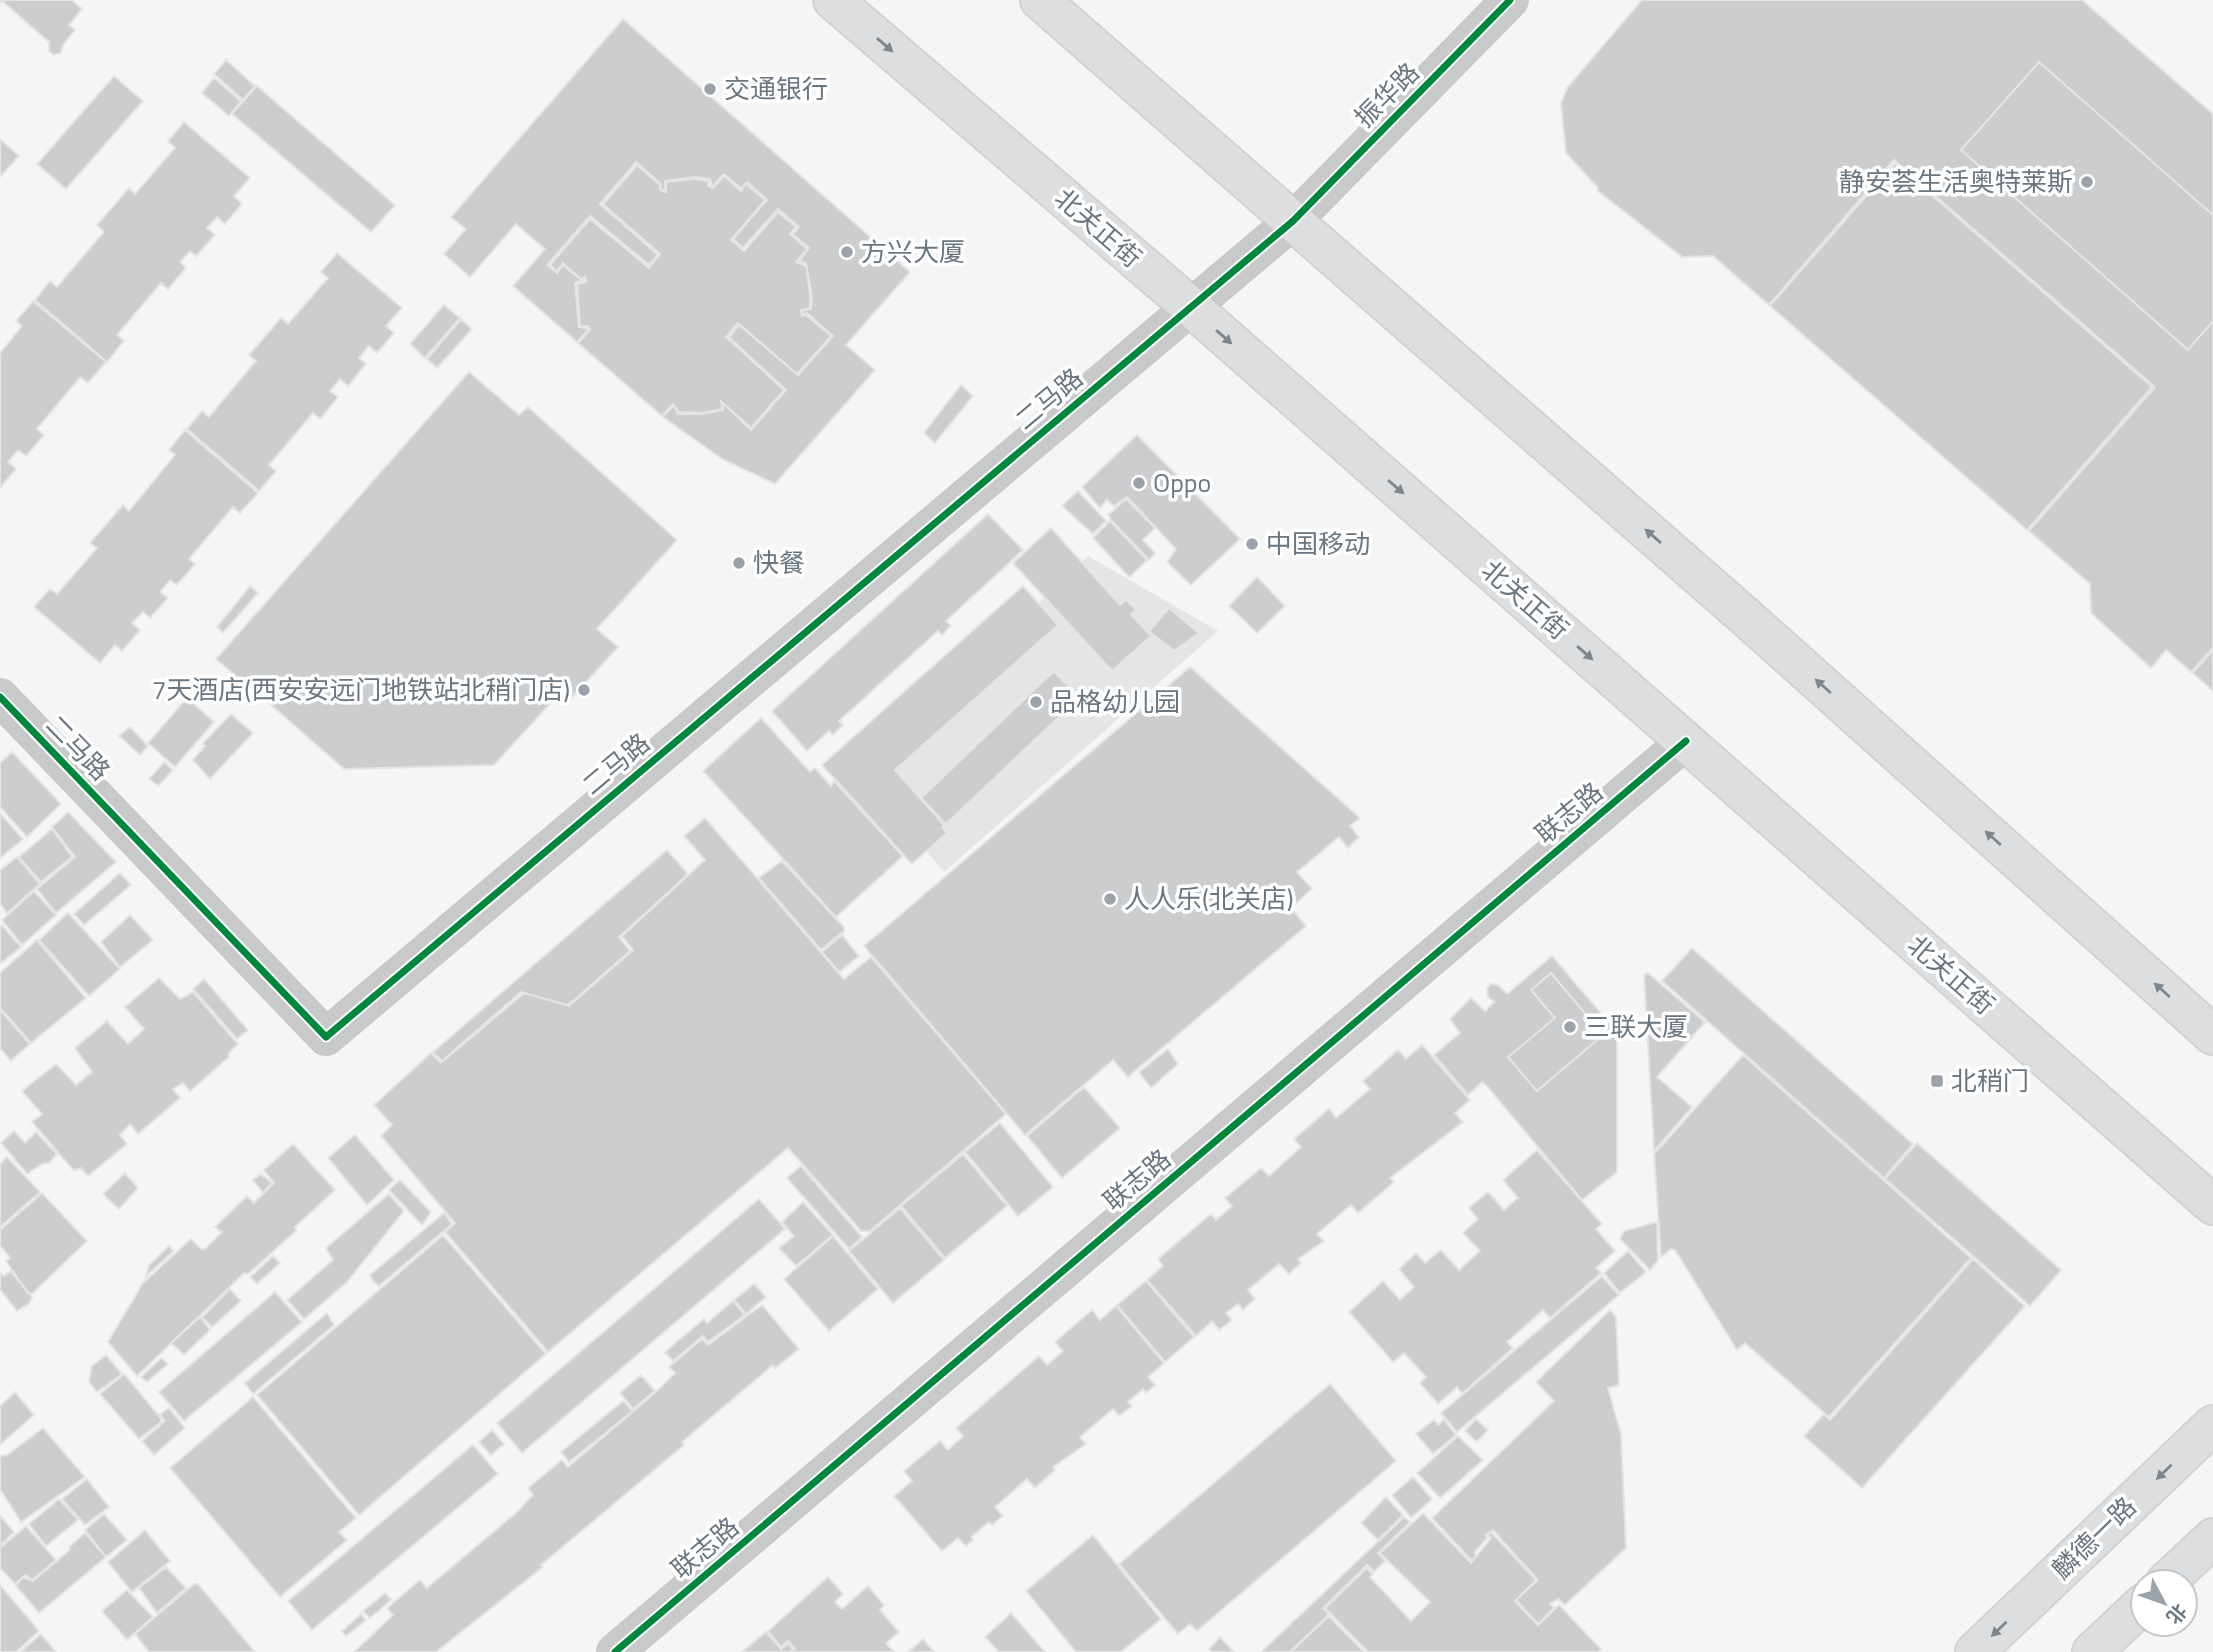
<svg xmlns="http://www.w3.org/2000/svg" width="2213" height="1652" font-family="'Titillium Web','Noto Sans SC',sans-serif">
<rect width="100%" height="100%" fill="#f5f5f5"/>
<path fill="#e4e5e6" d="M1088 556 1218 631 944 872 861 774Z"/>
<path fill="#cccdce" stroke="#e4e4e4" stroke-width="2" d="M0 0H72L82 9 69 25 75 30 63 45 61 53 54 55 49 51V42L2 1 0 4Z
M1642 0H2082L2213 114V648L2191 672 2166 650 2151 668 2091 613 2090 584 2029 531 2155 387 1894 160 1769 305 1713 256 1682 257 1598 191V188L1566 153 1561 104 1567 88Z
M623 19 910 272 846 345 875 370 775 484 722 459 663 417 674 405 678 414H703L723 410V403L751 430 786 390 729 337 739 325 798 375 833 336 807 313 803 315 802 311 811 309 812 297 806 263 799 262 809 248 793 234 799 227 778 209 743 248 733 239 767 200 747 182 741 188 724 174 712 187 710 179 695 177 665 181V192L660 188 661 184 636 162 600 204 658 255 649 265 590 216 547 265 557 273 563 265 580 279H586L575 283 579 327 589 329 577 342 513 286 545 249 516 224 470 277 444 254 466 229 451 217Z
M226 60 255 86 243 100 214 74Z
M2039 62 2213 215V321L2188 350 1961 150Z
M114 76 143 101 66 189 37 164Z
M214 78 241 101 229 116 202 93Z
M257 86 395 205 371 232 232 114Z
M184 122 250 178 234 196 242 204 225 224 217 217 207 228 215 235 196 256 190 251 180 262 186 268 168 289 161 283 117 335 124 341 107 362 35 300 50 281 57 287 104 232 97 225 129 188 135 194 175 148 168 141Z
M0 139 19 156 1 176 0 175Z
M1895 163 2152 387 2027 530 1770 306Z
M637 165 660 185V190L666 192V182L694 179 709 181 708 186 713 188 724 176 741 191 746 184 765 200 731 240 744 251 778 212 796 227 790 234 807 249 796 262 806 266 810 293V308L801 310 802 316 806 315 831 336 797 374 738 323 726 337 784 390 751 428 721 401 722 409 702 413 679 412 673 404 662 416 578 343 590 330 588 326H580L577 284 586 282 585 277 581 279 563 263 557 271 550 265 590 219 649 268 660 254 603 204Z
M337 253 402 308 386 326 394 333 377 353 369 346 359 358 366 364 348 386 340 379 330 391 338 397 320 419 313 413 269 465 276 471 259 491 187 429 202 411 209 417 256 361 249 355 281 318 288 324 328 278 321 272Z
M33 301 106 362 88 383 80 377 37 429 44 435 26 456 18 450 8 462 16 469 0 488V353L22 326 16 321Z
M444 305 460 318 425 358 410 344Z
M461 319 472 329 437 368 427 359Z
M469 372 519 415 528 407 677 540 597 629 618 647 568 702 559 694 494 765 344 769 263 698 270 690 257 678 249 687 216 659Z
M961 385 973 396 935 443 924 433Z
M185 430 258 493 240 513 233 507 189 559 195 564 177 585 170 580 160 592 168 598 150 618 143 612 132 623 140 630 122 651 115 645 100 663 34 607 50 589 57 594 97 548 90 543 123 505 129 511 175 455 169 450Z
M1137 435 1240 539 1191 585 1167 562 1176 549 1127 497 1114 506 1107 500 1100 508 1082 487Z
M1078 491 1106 521 1093 534 1062 506Z
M1126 499 1155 528 1143 540 1155 553 1149 560 1110 519 1109 514Z
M988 514 1023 550 946 621 951 626 942 635 938 631 839 721 843 725 833 735 829 731 807 751 772 711Z
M1110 521 1147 560 1131 576H1128L1093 538Z
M1051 528 1120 605 1126 599 1136 610 1131 614 1151 636 1112 671 1013 563Z
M1257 577 1285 606 1257 633 1229 606Z
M250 586 258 593 223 633 217 627Z
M1023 586 1058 625 895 770 944 825 942 827 947 833 912 864 822 765Z
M1169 608 1199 633 1174 651 1149 631Z
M2213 650V691L2193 673Z
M1190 667 1360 818 1350 826 1359 837 1348 848 1339 837 1297 872 1312 889 1291 908 1306 926 1128 1077 1113 1060 1025 1135 864 946Z
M1054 671 1079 698 946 824 921 798Z
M187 698 214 722 175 767 148 743Z
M231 714 253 733 210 779 193 760 205 746 202 744Z
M761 718 810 772 815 768 831 786 834 781 903 856 836 917 703 771Z
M130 727 148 746 140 755 119 736Z
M12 752 61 804 27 837 0 807V763Z
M164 762 173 770 158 786 149 779Z
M68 812 116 862 56 913 37 889 75 857 52 827Z
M0 813 23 839 0 858Z
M705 818 844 979 871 957 1006 1114 870 1231H861L788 1148 548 1352 445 1232 455 1223 381 1136 392 1125 374 1105 431 1053 441 1063 524 993 569 1006 633 950 622 936 705 860 684 836Z
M52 829 72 857 41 882 19 857Z
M667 850 687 873 685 877 619 937 630 951 573 1001 567 1005 521 992 442 1061 433 1052Z
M17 857 40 884 7 913 0 904V870Z
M782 861 844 927V931L821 950 759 878Z
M120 873 131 885 84 925 74 914Z
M34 891 56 915 22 945 2 920Z
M68 913 120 969 89 996 39 940Z
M130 915 153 940 120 967 101 942Z
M2 925 21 947 0 964V927Z
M842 935 859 956 839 972 822 952Z
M37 940 86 998 31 1043 0 1008V973Z
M1692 948 1913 1144 1884 1178 1662 981Z
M1552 956 1617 1032V1172L1582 1200 1487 1086 1482 1082 1468 1095 1434 1055 1460 1033 1450 1019 1471 998 1485 1011 1494 1002 1488 997 1487 988 1491 984 1498 985 1507 994Z
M1551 973 1603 1035 1537 1091 1508 1057 1555 1018 1531 990Z
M1648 973 1705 1022 1657 1077 1692 1107 1654 1151 1644 975Z
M159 978 180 999 193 992 238 1044 228 1054 229 1057 190 1091 183 1083 173 1089 180 1098 138 1134 130 1124 120 1135 127 1144 88 1176 81 1168 74 1171 32 1122 42 1114 22 1091 56 1064 76 1085 92 1072 75 1048 107 1021 128 1044 144 1029 125 1007Z
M204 979 248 1030 237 1039 193 989Z
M0 1010 30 1044 11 1061 0 1048Z
M1422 1045 1470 1100 1455 1113 1463 1122 1390 1178 1394 1182 1358 1213 1351 1205 1317 1234 1324 1241 1298 1259 1301 1263 1289 1274 1279 1264 1248 1290 1255 1299 1243 1310 1238 1304 1226 1313 1232 1320 1219 1330 1212 1321 1196 1336 1147 1280 1163 1266 1158 1259 1211 1214 1216 1220 1232 1206 1225 1198 1261 1168 1269 1176 1301 1147 1294 1139 1329 1109 1336 1118 1370 1089 1363 1081 1398 1050 1406 1059Z
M1168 1049 1178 1064 1151 1088 1139 1072Z
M1743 1055 1971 1258 1829 1417 1745 1343 1737 1350 1675 1250 1671 1249 1661 1257 1654 1154Z
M1084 1087 1120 1128 1062 1178 1027 1136Z
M1000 1123 1053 1187 1018 1216 965 1152Z
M14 1131 25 1143 36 1132 57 1154 49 1163 42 1164 27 1174 1 1143Z
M355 1135 394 1180 367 1205 328 1158Z
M1917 1143 2061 1270 2030 1306 1885 1179Z
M293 1144 335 1190 295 1227 296 1231 248 1274 244 1273 137 1376 108 1342 143 1283 191 1239 201 1249H205L222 1232 215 1227 218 1224 247 1196 254 1203 274 1183 264 1170Z
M1537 1150 1602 1224 1596 1229 1615 1251 1596 1268 1601 1273 1550 1318 1543 1310 1507 1342 1513 1348 1462 1394 1457 1387 1438 1404 1420 1383 1426 1377 1404 1353 1393 1362 1349 1312 1383 1281 1400 1300 1414 1287 1399 1269 1416 1253 1425 1263 1441 1250 1459 1270 1480 1251 1463 1233 1478 1219 1469 1208 1488 1192 1504 1210 1518 1198 1503 1180Z
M963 1154 1007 1206 945 1258 901 1206Z
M7 1157 40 1192 0 1227V1164Z
M801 1166 862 1237 849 1249 787 1178Z
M125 1173 138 1188 119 1209 103 1194Z
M261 1174 272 1183 263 1193 253 1180Z
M400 1180 431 1212 422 1225 389 1190Z
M42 1193 87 1241 33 1293 28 1294 6 1261 10 1258 0 1245V1230Z
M389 1194 404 1211 347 1282 304 1319 287 1300 333 1260 326 1248Z
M759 1199 785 1229 522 1453 497 1423Z
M803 1202 833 1235 796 1266 779 1248 794 1236 782 1222Z
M900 1208 944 1260 893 1303 849 1251Z
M444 1213 452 1224 379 1286 373 1281 370 1275Z
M1657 1222 1658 1260 1650 1270 1620 1239 1624 1231Z
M443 1235 546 1354 359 1515 257 1395Z
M833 1236 878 1289 829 1331 784 1279Z
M169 1246 174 1251 146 1276 149 1265Z
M1628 1251 1646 1272 1620 1293 1604 1273Z
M273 1256 280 1263 257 1284 250 1277Z
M1973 1259 2025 1306 1862 1488 1804 1436 1824 1414 1830 1420Z
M11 1271 32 1297 30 1303 17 1311 0 1289V1273L4 1276Z
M1602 1276 1619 1295 1457 1432 1441 1413Z
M1146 1281 1194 1337 1165 1362 1117 1305Z
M754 1284 766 1297 746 1314 734 1300Z
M230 1289 241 1301 212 1327 202 1317Z
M275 1292 302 1322 184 1421 159 1392Z
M733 1301 745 1315 708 1342 703 1336 673 1361 665 1352 704 1319 707 1323Z
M762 1305 799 1349 775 1368 773 1365 682 1442 684 1445 541 1565 543 1567 436 1652H354L393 1615 387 1608 420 1580 427 1588 517 1512 533 1495 528 1488 562 1460 568 1467 658 1390 675 1373 669 1367 702 1339 708 1345Z
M1116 1306 1164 1363 1148 1377 1155 1385 1146 1393 1143 1389 1128 1402 1132 1406 1119 1416 1113 1409 1080 1437 1086 1444 1053 1467 1055 1470 1035 1488 1027 1479 995 1507 1003 1516 992 1525 989 1522 971 1537 973 1540 966 1546 958 1538 942 1551 894 1496 912 1481 904 1471 940 1441 948 1450 963 1436 956 1428 1039 1356 1047 1365 1063 1351 1055 1342 1092 1310 1100 1320Z
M1610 1310 1616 1317 1619 1385 1608 1388 1621 1434 1626 1548 1565 1605 1558 1599 1550 1604 1554 1608 1538 1624 1516 1600 1538 1580 1493 1530 1486 1535 1487 1538 1474 1553 1477 1556 1471 1560 1432 1518 1554 1401 1536 1382Z
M327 1313 334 1325 253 1394 245 1383Z
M200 1317 210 1330 184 1355 171 1343Z
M106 1355 122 1374 97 1392 89 1382 92 1366Z
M161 1358 168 1364 147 1382 141 1377Z
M124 1374 161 1418V1422L139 1439 100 1394Z
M641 1375 655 1391 633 1409 620 1393Z
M1330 1384 1396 1461 1197 1631 1190 1624 1178 1634 1119 1564Z
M15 1392 34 1415 0 1445V1406Z
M253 1397 356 1518 339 1532 347 1540 280 1597 170 1468Z
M623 1401 633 1411 569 1462 561 1452Z
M169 1408 185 1428 154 1455 142 1441 165 1421 160 1414Z
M1476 1419 1488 1430 1477 1442 1465 1431Z
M1434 1420 1438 1425 1444 1420 1456 1435 1433 1454 1416 1434Z
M43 1428 85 1477 21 1522 0 1489V1456L7 1455Z
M492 1430 504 1444 491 1455 479 1442Z
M1458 1436 1483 1460 1440 1498 1417 1473Z
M473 1445 498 1474 312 1630 288 1601Z
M1413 1477 1432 1499 1411 1518 1392 1495Z
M87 1479 109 1507 85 1525 62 1499Z
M1386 1497 1403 1515 1378 1540 1361 1523Z
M59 1499 78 1520 46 1546 29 1524Z
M1423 1513 1471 1563 1491 1538 1488 1535 1491 1532 1536 1580 1515 1601 1538 1625 1559 1605 1601 1649 1598 1652H1368L1325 1608 1367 1568 1373 1574 1370 1577 1411 1621 1430 1602 1380 1553Z
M104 1514 127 1540 106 1557 85 1530Z
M0 1516 14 1532 0 1546Z
M1404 1517 1410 1522 1378 1553 1385 1561 1374 1572 1367 1565 1323 1608 1329 1614 1290 1652H1261Z
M26 1526 56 1560 32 1580 26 1575 15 1584 0 1568V1548Z
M145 1530 170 1561 132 1592 108 1562Z
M85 1533 106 1557 39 1613 16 1586 23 1577 33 1581 70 1550 69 1547Z
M1093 1535 1161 1619 1121 1652H1076L1026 1591Z
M166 1567 186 1588 157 1613 139 1588Z
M828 1577 843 1594 835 1602 842 1609 868 1586 884 1605 880 1610 899 1632 886 1643 894 1652H792L795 1649 788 1641 781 1647 768 1631Z
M194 1584H198L255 1652H149L135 1634Z
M0 1585 39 1631 16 1652H0Z
M127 1590 153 1617 127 1640 102 1611Z
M385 1593 391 1600 370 1618 363 1611Z
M1011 1613 1045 1652H999L985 1637Z
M361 1614 366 1620 346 1636 342 1631Z
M1329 1616 1364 1652H1291Z
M766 1632 781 1649 788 1643 793 1649 790 1652H742Z
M41 1634 56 1652H20Z
M1220 1637 1234 1652H1212L1209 1649Z
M923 1639 934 1652H908Z"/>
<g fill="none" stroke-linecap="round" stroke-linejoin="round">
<g stroke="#d1d2d3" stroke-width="42">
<path id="major" d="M833 0 1191 307 2213 1205
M1040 0 1748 619 2213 1035
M2166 1582 2213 1538
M1975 1652 2213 1425
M2092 1652 2143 1604"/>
</g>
<path stroke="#c8caca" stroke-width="38" d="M0 697 326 1037 1293 221 1510 0
M615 1652 1686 741"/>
<use href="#major" stroke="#dddedf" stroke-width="38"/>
<g stroke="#fff" stroke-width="11">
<path id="cycleway" d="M0 697 326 1037 1293 221 1510 0
M615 1652 1686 741"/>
</g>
<use href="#cycleway" stroke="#00873e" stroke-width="7"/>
</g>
<defs><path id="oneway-solid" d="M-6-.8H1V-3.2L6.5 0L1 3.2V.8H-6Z" transform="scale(1.75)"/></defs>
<g fill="#7b868f">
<use href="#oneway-solid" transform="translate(885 45) rotate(41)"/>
<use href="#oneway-solid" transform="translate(1224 337) rotate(41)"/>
<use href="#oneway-solid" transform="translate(1396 487) rotate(41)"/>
<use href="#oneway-solid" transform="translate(1653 536) rotate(-139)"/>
<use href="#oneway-solid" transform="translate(1585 653) rotate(41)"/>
<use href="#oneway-solid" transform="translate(1823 686) rotate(-138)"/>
<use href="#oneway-solid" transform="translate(1993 838) rotate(-138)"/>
<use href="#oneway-solid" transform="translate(2162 990) rotate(-138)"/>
<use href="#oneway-solid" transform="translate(2164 1472) rotate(136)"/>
<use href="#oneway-solid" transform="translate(1999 1629) rotate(136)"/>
</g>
<g fill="#9ba2aa" stroke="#fff" stroke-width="2.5">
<circle cx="710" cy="89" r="7"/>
<circle cx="2087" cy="182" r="7"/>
<circle cx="847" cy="252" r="7"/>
<circle cx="1139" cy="483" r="7"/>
<circle cx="1252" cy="544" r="7"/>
<circle cx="739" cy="563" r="7"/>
<circle cx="584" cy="690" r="7"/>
<circle cx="1036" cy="702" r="7"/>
<circle cx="1110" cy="899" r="7"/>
<circle cx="1570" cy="1027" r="7"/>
<rect x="1930" y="1074" width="14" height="14" rx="3.5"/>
</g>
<g text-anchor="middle" stroke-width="7" stroke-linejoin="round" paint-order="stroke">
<g font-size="26" fill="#6a7681" stroke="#fff" text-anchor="start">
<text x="724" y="98">交通银行</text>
<text x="2073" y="191" text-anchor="end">静安荟生活奥特莱斯</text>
<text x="861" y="261">方兴大厦</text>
<text x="1153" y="492">Oppo</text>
<text x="1266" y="553">中国移动</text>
<text x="753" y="572">快餐</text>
<text x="570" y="699" text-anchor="end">7天酒店(西安安远门地铁站北稍门店)</text>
<text x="1050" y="711">品格幼儿园</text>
<text x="1124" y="908">人人乐(北关店)</text>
<text x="1584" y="1036">三联大厦</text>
<text x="1951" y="1090">北稍门</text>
</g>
<g font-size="26" fill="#6a7681" stroke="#fff">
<text transform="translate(1387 95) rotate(-45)" y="9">振华路</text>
<text transform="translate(1098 228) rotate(41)" y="9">北关正街</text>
<text transform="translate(1049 399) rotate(-40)" y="9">二马路</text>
<text transform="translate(1525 600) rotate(41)" y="9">北关正街</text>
<text transform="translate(78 748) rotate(46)" y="9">二马路</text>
<text transform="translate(616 764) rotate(-40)" y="9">二马路</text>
<text transform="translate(1569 813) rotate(-40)" y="9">联志路</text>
<text transform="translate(1951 975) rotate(41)" y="9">北关正街</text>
<text transform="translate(1137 1180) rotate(-40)" y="9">联志路</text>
<text transform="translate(2094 1538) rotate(-44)" y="9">麟德一路</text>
<text transform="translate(705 1548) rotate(-40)" y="9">联志路</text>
</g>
</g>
<g transform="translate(2164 1603) rotate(131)"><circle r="33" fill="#ffffff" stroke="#c3c8cd" stroke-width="2"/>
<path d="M0-5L12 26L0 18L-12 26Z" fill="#9ba2aa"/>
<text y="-10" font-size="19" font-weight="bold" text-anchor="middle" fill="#6a7681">北</text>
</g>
</svg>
